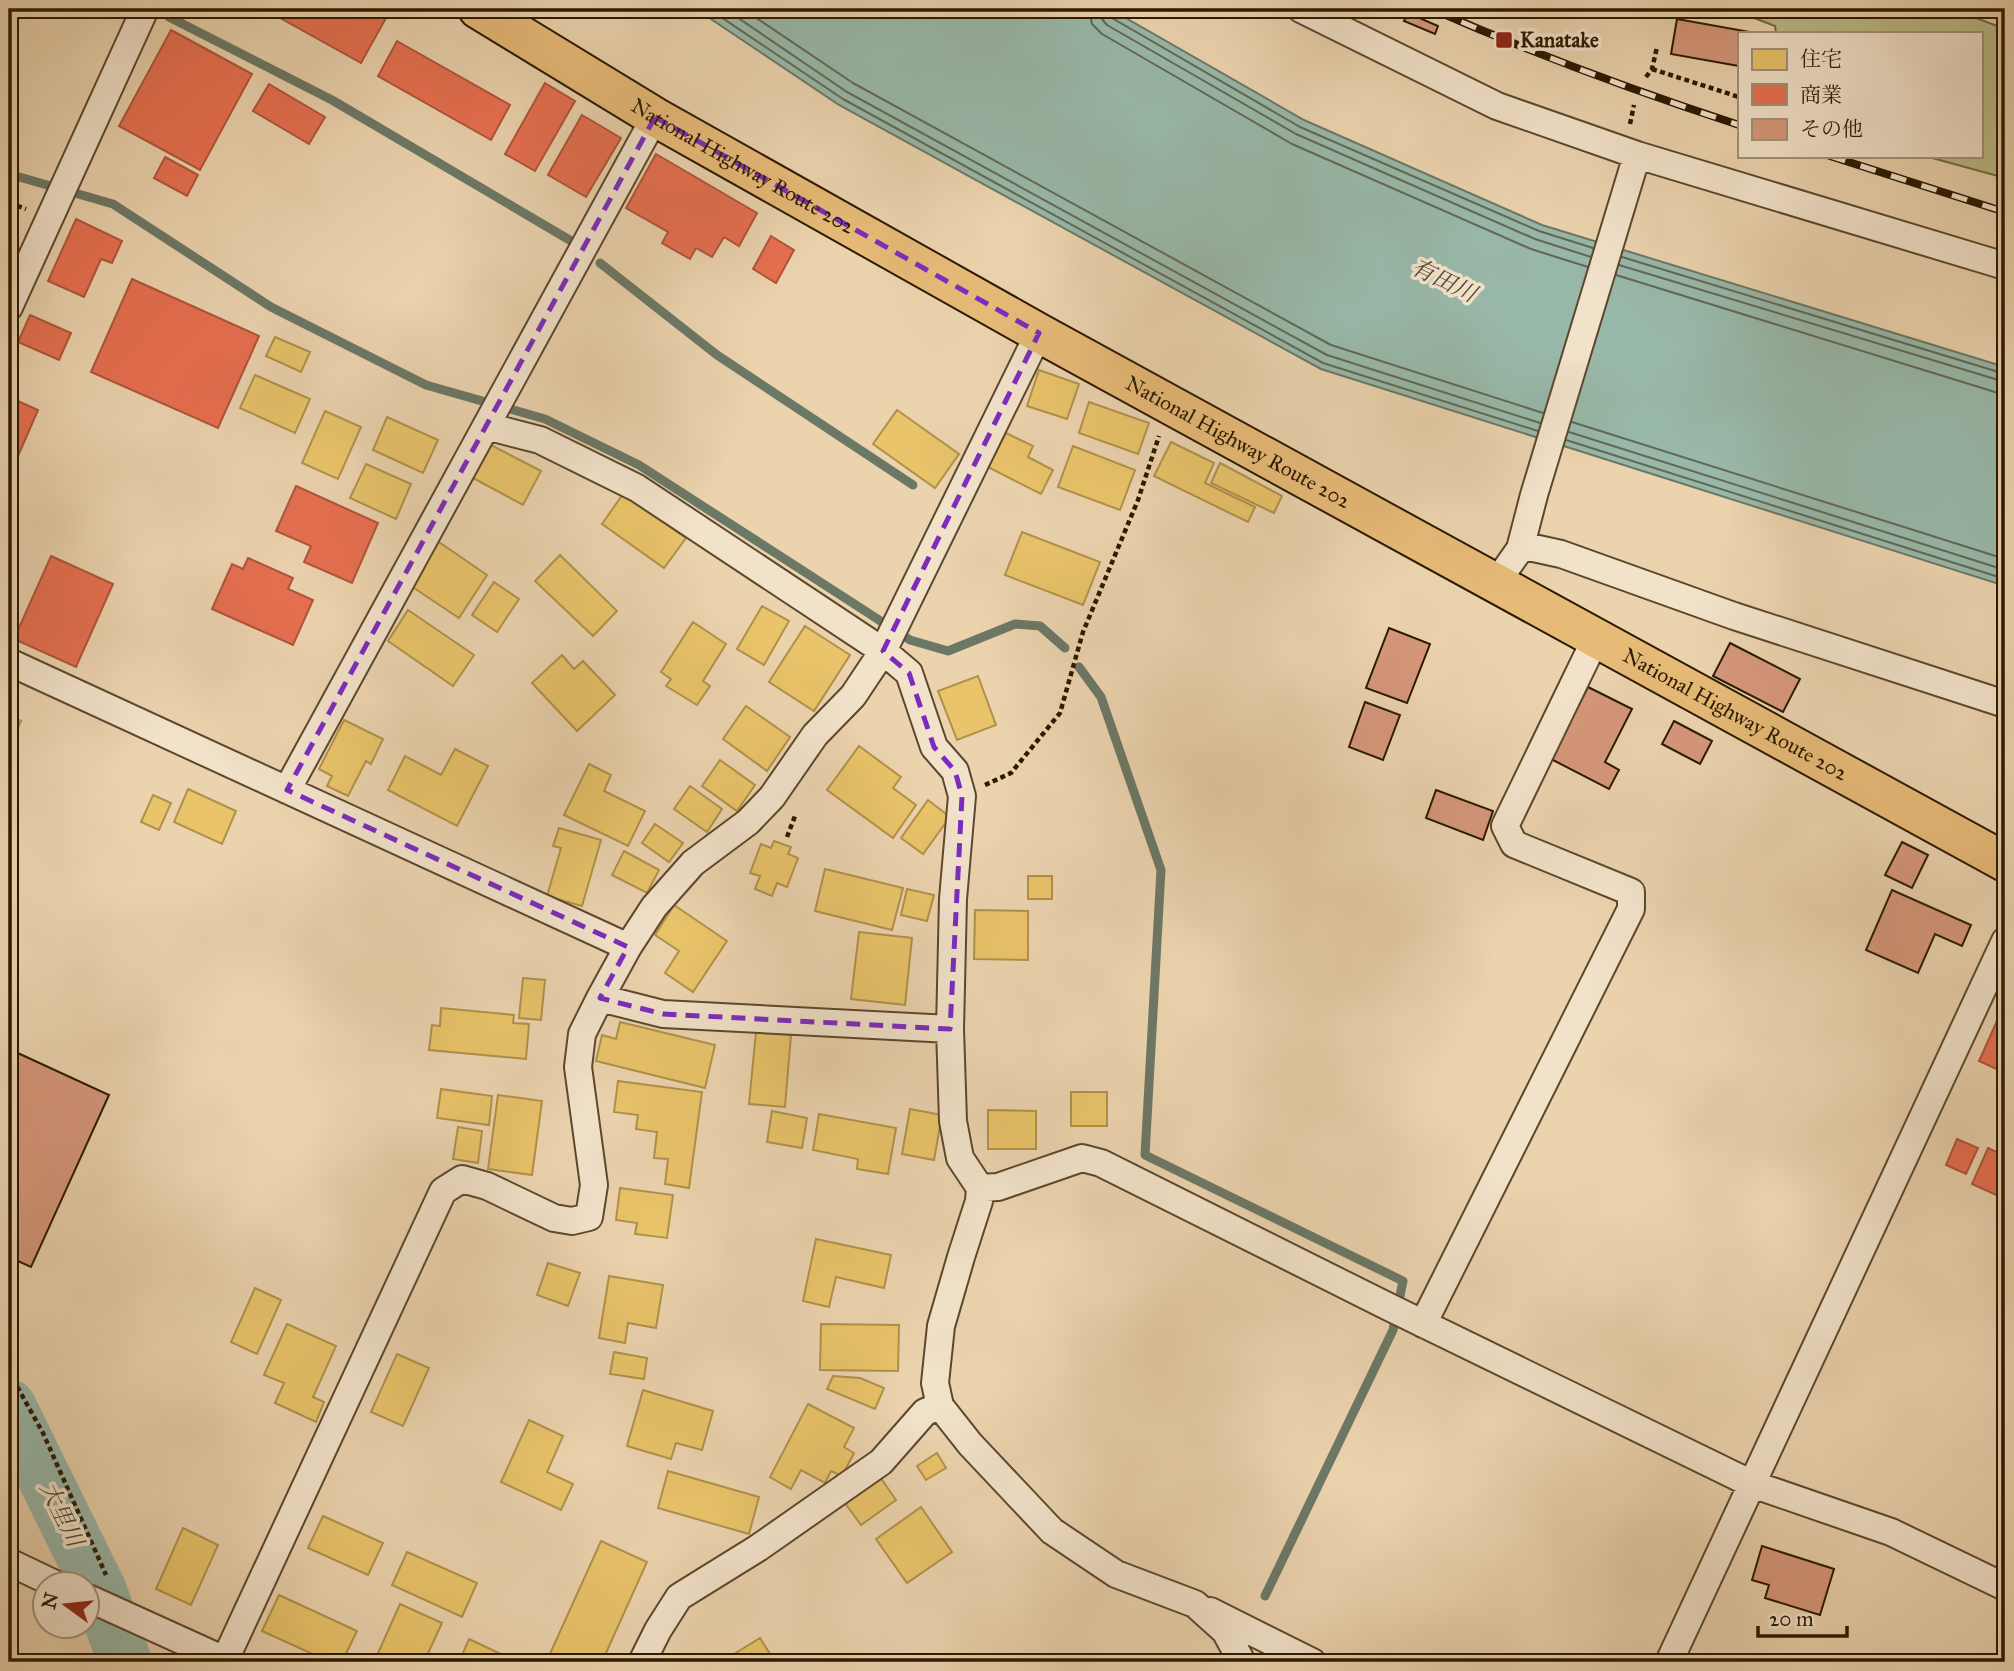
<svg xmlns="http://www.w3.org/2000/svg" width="2014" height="1671" font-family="'IM FELL Great Primer','Noto Serif JP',serif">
<rect width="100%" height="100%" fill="#ebd3ae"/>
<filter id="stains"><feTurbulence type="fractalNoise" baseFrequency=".00286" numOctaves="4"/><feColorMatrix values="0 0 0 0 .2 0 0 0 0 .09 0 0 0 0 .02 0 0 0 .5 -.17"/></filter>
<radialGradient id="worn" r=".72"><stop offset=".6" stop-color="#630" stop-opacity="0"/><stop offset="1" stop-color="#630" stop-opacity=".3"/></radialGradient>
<path fill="#bb8" stroke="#736a44" stroke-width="2" d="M1731 9H1961L1963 13 2005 29V178L1925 156H1981V33H1776L1775 26Z"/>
<path fill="#98b8a9" stroke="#6c7866" stroke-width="2" d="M696 9H1110L1304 120 1542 225 2005 367V586L1321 369 839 105Z"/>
<path fill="#e9c46a" stroke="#b0914a" stroke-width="2" d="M275 337 310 352 301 372 266 356Z
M1039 370 1079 384 1067 419 1027 406Z
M255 375 310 399 295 433 240 408Z
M1089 402 1149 423 1138 454 1079 433Z
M897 410 959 454 935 488 873 444Z
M325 411 361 427 338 479 302 463Z
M387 417 438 440 423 473 373 450Z
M1006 433 1033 446 1028 457 1053 470 1041 494 988 467Z
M1171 442 1214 463 1205 483 1255 507 1248 522 1154 476Z
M491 445 541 471 523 505 473 478Z
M1073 446 1135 470 1120 510 1058 487Z
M1220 463 1282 496 1274 513 1211 483Z
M366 464 411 484 396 519 350 498Z
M623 494 686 538 664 568 602 524Z
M1022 532 1100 562 1083 605 1005 575Z
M436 540 487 575 459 618 408 584Z
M560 555 617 611 593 636 535 581Z
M494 582 519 599 497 632 472 615Z
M762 606 789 621 764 665 737 649Z
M408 610 474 655 453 686 388 641Z
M693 622 726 644 703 681 710 686 697 705 666 686 671 679 661 672Z
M805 626 850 655 814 711 769 682Z
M562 655 574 669 583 661 615 695 577 731 532 683Z
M978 676 996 725 957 740 938 691Z
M746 706 790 737 767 771 723 739Z
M9 715 21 721 9 748Z
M344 720 383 739 371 764 366 761 348 796 327 786 332 776 319 769Z
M859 746 901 777 893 788 916 805 893 838 827 790Z
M455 749 488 766 457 826 388 790 405 756 441 775Z
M720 760 755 785 737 811 702 786Z
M589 764 611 775 604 791 645 811 628 846 564 815Z
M690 786 722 809 707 832 674 809Z
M188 789 236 811 222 844 174 822Z
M153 795 171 803 159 830 141 822Z
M928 800 950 817 923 854 901 838Z
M655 824 683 843 669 862 642 843Z
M559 828 601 840 582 906 547 896 561 848 553 846Z
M774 841 791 847 788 854 798 858 787 887 777 883 772 896 755 889 760 876 750 873 761 844 771 848Z
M624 851 659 870 647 893 612 875Z
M825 869 903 888 892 930 815 911Z
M1028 876H1052V899H1028Z
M907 889 934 895 927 921 901 915Z
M674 905 727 941 693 992 665 973 679 951 655 935Z
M975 910 1028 911V960L974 959Z
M859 932 912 938 905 1005 851 999Z
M523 978 545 980 541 1020 519 1018Z
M441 1008 514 1015 513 1023 529 1024 526 1059 429 1050 432 1025 440 1026Z
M620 1022 715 1045 705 1088 596 1061 602 1035 616 1039Z
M756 1032 791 1035 785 1107 749 1104Z
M618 1081 702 1092 689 1188 665 1184 668 1159 654 1158 657 1132 636 1129 638 1115 614 1112Z
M441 1089 492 1096 489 1125 437 1118Z
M1071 1092H1107V1126H1071Z
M498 1095 542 1101 532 1175 488 1169Z
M910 1109 942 1115 934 1160 902 1154Z
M988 1110 1036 1111V1149H988Z
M772 1111 807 1118 802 1148 767 1142Z
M819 1114 896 1128 888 1174 857 1169 858 1159 813 1150Z
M458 1127 482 1131 478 1163 453 1159Z
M620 1188 673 1195 667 1238 635 1234 637 1223 616 1220Z
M816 1239 891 1255 884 1288 836 1277 829 1307 803 1301Z
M548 1263 580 1273 568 1306 537 1295Z
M609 1276 663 1285 656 1328 628 1323 625 1343 599 1338Z
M255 1288 281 1300 257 1354 231 1342Z
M287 1324 336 1346 313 1397 324 1402 316 1422 275 1403 284 1383 264 1375Z
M821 1324 899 1325 898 1371 820 1370Z
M614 1352 647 1358 644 1379 610 1374Z
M397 1354 429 1368 403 1426 371 1412Z
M833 1376 860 1378 884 1388 875 1409 827 1389Z
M643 1390 713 1411 702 1450 676 1443 671 1459 627 1446Z
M808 1404 854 1428 844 1447 854 1453 842 1476 831 1471 825 1483 801 1470 791 1489 770 1477Z
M529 1420 563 1436 547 1472 573 1484 561 1510 501 1482Z
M937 1453 946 1468 926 1480 917 1466Z
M668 1471 759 1497 749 1534 658 1508Z
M878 1474 896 1500 861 1525 842 1499Z
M921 1507 952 1552 907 1583 876 1539Z
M323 1516 383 1543 368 1575 308 1548Z
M183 1528 218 1545 191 1605 156 1589Z
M601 1541 647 1562 602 1662H564L549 1656Z
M407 1552 477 1583 462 1617 392 1585Z
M279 1595 357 1631 342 1662H330L262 1631Z
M400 1604 442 1623 424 1662H374Z
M760 1638 775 1662H721Z
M469 1639 503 1655 500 1662H459Z"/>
<path fill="#e76f51" stroke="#af5539" stroke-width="2" d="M264 9H391L361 63Z
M171 30 252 74 200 170 119 126Z
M397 41 510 105 491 140 378 76Z
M545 83 575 101 535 171 505 154Z
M269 84 325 117 309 144 253 111Z
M582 115 621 138 586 197 548 175Z
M656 154 757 213 739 246 724 237 712 257 696 248 690 259 662 243 668 232 626 208Z
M165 157 198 175 187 196 154 178Z
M76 219 122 241 112 263 101 259 84 297 48 281Z
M771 236 794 250 776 283 753 269Z
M132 279 259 336 218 428 91 372Z
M30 315 71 333 59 360 18 342Z
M9 397 38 410 9 477Z
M296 486 378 523 352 583 304 562 311 546 276 531Z
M51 556 113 584 76 667 14 639Z
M248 558 293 578 288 589 313 600 293 645 212 609 232 564 243 569Z
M2005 1003V1073L1979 1061Z
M1957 1139 1978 1148 1966 1174 1946 1165Z
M1988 1148 2005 1156V1199L1972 1184Z"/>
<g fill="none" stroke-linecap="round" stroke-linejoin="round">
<path stroke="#626855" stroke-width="2" d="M709 9 843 99 1323 363 1538 431
M725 9 847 92 1327 355 1540 423
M743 9 853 83 1331 345 1543 413
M1089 9 1092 24 1102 34 1292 144 1531 249 1588 267
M1099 9 1101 18 1107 25 1296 134 1535 239 1591 257
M1108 9 1109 14 1112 18 1300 127 1539 231 1593 248
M1622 257 2005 374
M1619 265 2005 382
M1616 275 1995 392 2005 393
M1572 422 2005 559
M1569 432 2005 570
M1566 440 2005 579"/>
<path stroke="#6c7866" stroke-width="9" d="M169 17 332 100 573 242
M9 174 113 204 271 307 426 385 545 419 639 465 910 640 948 651 1015 624 1040 626 1065 648
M600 263 717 355 913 485
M1079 667 1101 697 1161 870 1145 1155 1403 1281 1393 1330 1265 1596"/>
<path stroke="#98b8a9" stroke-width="54" d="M9 1406 100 1591 125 1662"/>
</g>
<path fill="#d6977b" stroke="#2b1901" stroke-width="2" d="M1408 13 1438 26 1435 34 1404 21Z
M1677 19 1750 32V33H1739V66L1671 54Z
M1389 628 1430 644 1407 703 1366 688Z
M1730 643 1800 679 1783 712 1713 676Z
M1588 687 1632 709 1605 762 1619 770 1609 789 1551 759Z
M1365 702 1400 715 1383 760 1349 747Z
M1674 721 1712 741 1700 764 1662 744Z
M1436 790 1493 811 1483 840 1426 818Z
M1902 842 1928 855 1912 888 1885 875Z
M1892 890 1971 925 1962 946 1935 934 1918 973 1866 950Z
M9 1049 109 1095 31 1267 9 1257Z
M1762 1546 1834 1569 1820 1615 1765 1598 1769 1585 1752 1580Z"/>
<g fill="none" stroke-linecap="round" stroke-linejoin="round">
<g stroke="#5b482c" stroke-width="30">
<path id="minor" d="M1301 9 1497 106 1637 155 2005 266
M9 307 145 9
M486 426 540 440 637 488 883 651 909 673 934 747 955 771 962 796 953 899 950 1029 953 1121 960 1158 980 1188 979 1201 961 1257 941 1326 935 1383 940 1406 970 1444 1052 1531 1116 1574 1195 1604 1225 1631 1242 1662
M1520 549 1529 547 1561 554 1734 616 2005 704
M1496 583 1520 549 1534 495 1637 155
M9 662 628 947
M287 790 655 117
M600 998 663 1014 950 1029
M980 1188 998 1187 1082 1158 1101 1163 1389 1307 1752 1484 1891 1532 2005 1587
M1423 1324 1631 909V892L1514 844 1505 826 1596 638
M9 1562 55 1584
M88 1598 229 1662
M1210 1611 1312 1662
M224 1662 443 1191 462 1179 487 1186 554 1218 572 1221 589 1217 594 1185 578 1067 582 1034 600 998 628 947 654 907 693 863 748 822 772 797 815 735 853 696 883 651 1039 333
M642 1662 658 1630 679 1597 758 1548 881 1462 925 1412 940 1406
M1669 1662 2005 941"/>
</g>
<g stroke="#2b1901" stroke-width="42">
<g id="trunk">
<path id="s1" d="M478 9 655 117 1039 333 2005 862"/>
</g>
</g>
<path stroke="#2b1901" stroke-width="4.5" stroke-dasharray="5 3.5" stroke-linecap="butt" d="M1652 69 1739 97
M1646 77 1652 69 1657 47
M1630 124 1634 105
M9 203 26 209
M985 785 1011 773 1060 713 1083 632 1138 500 1159 436
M787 837 795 816
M9 1372 43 1433 106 1575"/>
<use href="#minor" stroke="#f2e2ca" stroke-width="26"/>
<use href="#trunk" stroke="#e6ba77" stroke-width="38"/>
<g stroke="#2b1901" stroke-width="8">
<path id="rail" d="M1432 9C1532 53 1635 91 1739 125
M1830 156 2005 212"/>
</g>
<use href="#rail" stroke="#f2e2ca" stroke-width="5" stroke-dasharray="16" stroke-linecap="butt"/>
</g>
<path fill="none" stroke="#7b2cbf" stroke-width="5" stroke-dasharray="14 9" stroke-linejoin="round" d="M655 117 1039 333 883 651 909 673 934 747 955 771 962 796 950 1029 663 1014 600 998 628 947 287 790Z"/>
<rect fill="#8f2418" stroke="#f2e2ca" stroke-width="2.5" x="1495" y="31" width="18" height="18" rx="3.5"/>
<g text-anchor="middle" stroke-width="7" stroke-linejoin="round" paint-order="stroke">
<g font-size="21" font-weight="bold" fill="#2b1901" stroke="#f2e2ca" text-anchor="start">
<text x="1520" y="47">Kanatake</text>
</g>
<g font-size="21" fill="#2b1901" stroke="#f2e2ca">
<text dy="7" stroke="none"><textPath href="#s1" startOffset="308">National Highway Route 202</textPath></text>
<text dy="7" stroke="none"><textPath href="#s1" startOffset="875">National Highway Route 202</textPath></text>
<text dy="7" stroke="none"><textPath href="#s1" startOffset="1442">National Highway Route 202</textPath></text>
</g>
<g font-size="23" font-style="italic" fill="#4c4933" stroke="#f2e2ca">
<text transform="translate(1444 280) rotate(26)" y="8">有田川</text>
<text transform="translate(62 1514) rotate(64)" y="8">大里川</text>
</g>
</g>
<rect width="2014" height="1671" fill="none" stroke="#ebd3ae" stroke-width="35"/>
<rect x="10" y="10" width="1993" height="1650" fill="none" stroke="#2b1901" stroke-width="3.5"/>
<rect x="18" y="18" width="1979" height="1636" fill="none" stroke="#2b1901" stroke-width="2"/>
<rect x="1738" y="32" width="245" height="126" fill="#f2e2ca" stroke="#a2927a" stroke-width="2"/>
<rect x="1752" y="49" width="35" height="21" fill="#e9c46a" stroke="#a2927a" stroke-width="2"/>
<text x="1800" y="66" font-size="21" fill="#2b1901">住宅</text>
<rect x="1752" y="84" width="35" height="21" fill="#e76f51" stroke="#a2927a" stroke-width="2"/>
<text x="1800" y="102" font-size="21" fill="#2b1901">商業</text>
<rect x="1752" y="119" width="35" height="21" fill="#d6977b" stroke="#a2927a" stroke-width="2"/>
<text x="1800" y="136" font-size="21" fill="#2b1901">その他</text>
<g transform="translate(66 1605) rotate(285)"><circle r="33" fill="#f2e2ca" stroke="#a2927a" stroke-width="2"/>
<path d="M0-5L12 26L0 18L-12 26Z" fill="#8f2418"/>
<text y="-10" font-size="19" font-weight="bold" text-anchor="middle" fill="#2b1901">N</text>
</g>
<path d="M1758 1626v10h89v-10" fill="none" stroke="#2b1901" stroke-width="3.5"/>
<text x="1769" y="1626" font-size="21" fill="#2b1901" stroke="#f2e2ca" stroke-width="5" paint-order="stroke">20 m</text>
<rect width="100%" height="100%" filter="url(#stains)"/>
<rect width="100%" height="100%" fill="url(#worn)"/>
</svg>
